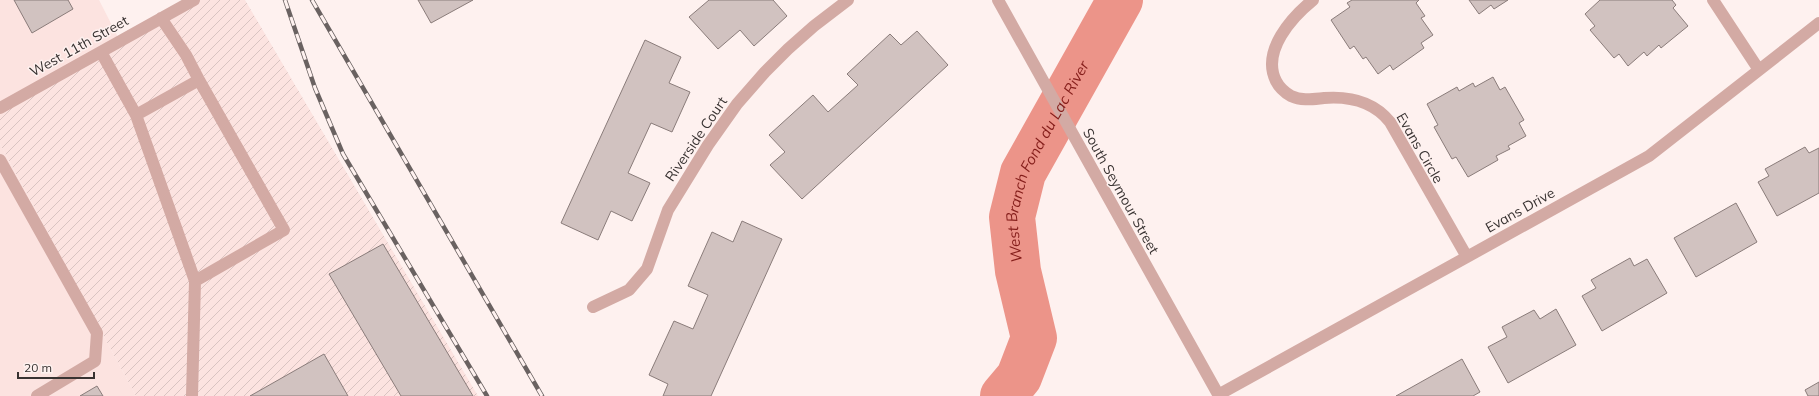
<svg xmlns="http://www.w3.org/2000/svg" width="1819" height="396" font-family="Mulish,sans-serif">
<defs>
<pattern id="industrial-furrows" width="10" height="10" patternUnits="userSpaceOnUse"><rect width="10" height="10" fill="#fce3e0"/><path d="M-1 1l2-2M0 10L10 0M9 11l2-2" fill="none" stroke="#d9c3c1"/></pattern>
</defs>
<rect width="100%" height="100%" fill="#fef1ef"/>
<path fill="#fce3e0" d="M0 0H99L120 41 0 108Z
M0 144 136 396H0Z"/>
<path fill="url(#industrial-furrows)" d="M194 0H245L478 396H136L0 144V108Z"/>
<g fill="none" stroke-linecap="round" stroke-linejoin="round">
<path stroke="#ec9489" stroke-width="46" id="s1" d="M1003 396 1019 377 1034 338 1018 271 1012 217 1023 173 1120 0"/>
</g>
<path fill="#d1c2c0" stroke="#8a7c7a" d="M14 0H68L73 9 32 33Z
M418 0H473L431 23Z
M709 0H773L787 16 754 46 740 30 718 49 689 17Z
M1352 0H1419L1416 3 1425 16 1421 18 1433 35 1421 43 1424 48 1393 70 1390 65 1378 74 1366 57 1363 59 1354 46 1350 49 1331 20 1350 7 1347 3Z
M1469 0H1508L1494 9 1491 5 1479 14Z
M1600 0H1672L1676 5 1673 8 1688 26 1661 48 1659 45 1647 56 1644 52 1628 66 1619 54 1614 58 1590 30 1595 26 1585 14Z
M917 31 948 65 802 199 770 165 785 152 769 135 813 95 828 112 858 85 847 74 890 34 901 45Z
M645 40 681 57 669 83 690 92 672 132 651 123 628 173 650 183 632 221 611 211 598 240 561 223Z
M1493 77 1500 90 1505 87 1524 120 1519 123 1526 136 1508 146 1510 149 1496 156 1498 160 1468 177 1456 157 1452 159 1434 127 1438 125 1427 104 1457 87 1459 91 1473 83 1475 87Z
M1805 147 1809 153 1819 148V193L1777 216 1758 182 1769 176 1765 169Z
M1736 203 1757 242 1696 277 1674 238Z
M742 221 782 239 711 396H663L668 384 649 375 674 321 693 329 708 295 688 286 712 232 733 242Z
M383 244 473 396H401L329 274Z
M1630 258 1634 266 1647 259 1667 293 1602 331 1582 296 1596 288 1591 280Z
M1556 309 1576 345 1508 383 1488 347 1507 337 1502 327 1534 310 1540 319Z
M324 354 348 396H250Z
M1462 359 1480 392 1473 396H1396Z
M1819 382V396H1808L1805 390Z
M97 386 103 396H80Z"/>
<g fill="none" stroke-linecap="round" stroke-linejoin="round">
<path stroke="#d3aaa4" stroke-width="12" d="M998 0 1219 396
M1313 0C1292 17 1261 51 1276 81 1279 87 1284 92 1291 96 1302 101 1313 99 1324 98 1350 96 1374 102 1390 122L1467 257
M1713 0 1759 70
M101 52 136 115 199 80 186 55 161 18
M0 108 194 0
M136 115 195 281 192 396
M0 160 97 333 95 361 37 396
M195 281 284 230 199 80
M593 307 629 290 647 269 668 210 708 145 737 104 765 72 788 49 814 26 848 0
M1218 395 1649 156 1819 23"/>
<g stroke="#6a6261" stroke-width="4.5">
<path id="rail" d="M285 0 315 88 343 154 487 396
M312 0 542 396"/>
</g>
<use href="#rail" stroke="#fef1ef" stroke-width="3" stroke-dasharray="9" stroke-linecap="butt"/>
</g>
<g text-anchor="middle" stroke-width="3" stroke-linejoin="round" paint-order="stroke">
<g font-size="14" fill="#383231" stroke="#fef1ef">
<text transform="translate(79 46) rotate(-29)" y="5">West 11th Street</text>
<text transform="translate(696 139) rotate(-56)" y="5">Riverside Court</text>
<text transform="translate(1420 148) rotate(60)" y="5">Evans Circle</text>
<text transform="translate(1121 191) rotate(61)" y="5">South Seymour Street</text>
<text transform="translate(1520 210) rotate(-29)" y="5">Evans Drive</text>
</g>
<g font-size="15" font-style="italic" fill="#841d1a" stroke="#fef1ef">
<text dy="5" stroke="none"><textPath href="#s1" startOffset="253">West Branch Fond du Lac River</textPath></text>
</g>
</g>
<path d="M18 372v6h76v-6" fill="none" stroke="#383231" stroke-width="2"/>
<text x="24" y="372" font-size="12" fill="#383231" stroke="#fef1ef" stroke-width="3" paint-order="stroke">20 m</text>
</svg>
